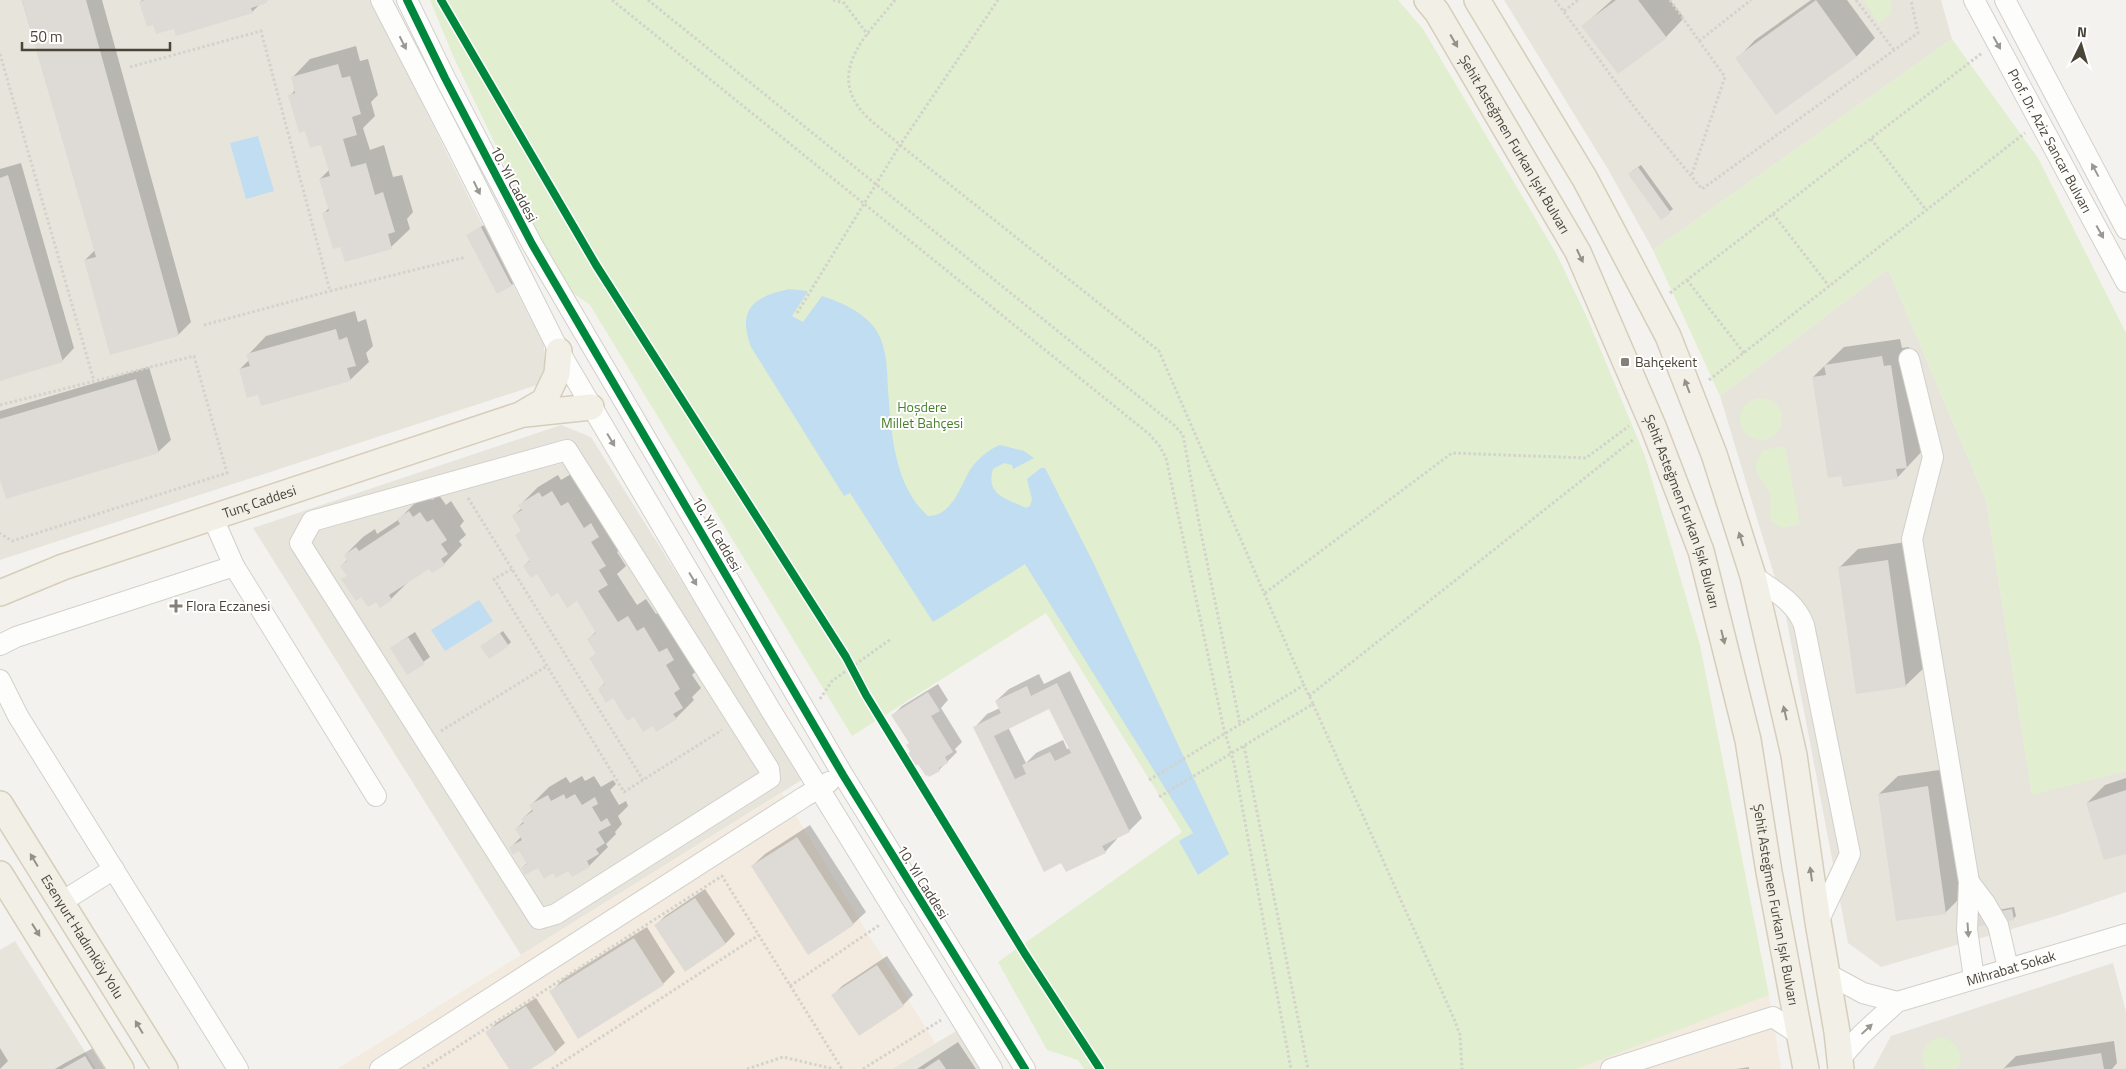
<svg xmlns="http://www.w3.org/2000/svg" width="2126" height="1069" font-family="'Titillium Web',sans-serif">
<rect width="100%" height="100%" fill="#f4f2ee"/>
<path fill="#e7e4dc" d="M0 0H371L474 208 544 345 546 382 0 560Z
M1504 0H1941L1952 39 1653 250 1609 171Z
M1888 269 1986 500 2032 794 2126 771V892L2056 916 1881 967 1848 943 1785 611 1720 396Z
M561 425 591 437 805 778 521 955 253 528Z
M15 941 96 1069H0V950Z
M2113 963 2126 1012V1069H1873L1891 1036Z
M958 1030 982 1069H892Z"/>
<path fill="#f3ebdf" d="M782 793 935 1043 892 1069H337Z
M1769 995 1781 1069H1577Z"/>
<path fill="#e1eecf" d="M430 0H1398L1423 29 1556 253 1586 315 1645 456 1700 645 1769 995 1577 1069H1084L1078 1060 1047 1050 998 962 1182 832 1046 613 852 736 590 305 563 286 454 58Z
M1863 0H1892L1890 14 1879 23Z
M1952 39 2038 158 2126 333V771L2032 795 1986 500 1888 269 1720 396 1653 250Z
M1740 419a21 21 0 1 1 42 0a21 21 0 1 1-42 0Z
M1785 446 1800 524 1783 528 1770 520C1770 513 1771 503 1770 496 1764 474 1746 476 1763 450Z
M1940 1037C1956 1040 1967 1054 1957 1069H1926C1917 1055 1925 1041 1940 1037Z"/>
<path fill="#c0ddf1" d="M258 136 274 191 246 199 230 143Z
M789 289 808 291 792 316 803 322 822 296C841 302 861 311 874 327 887 345 887 367 888 389 891 432 894 486 928 516 952 516 960 487 970 470 978 458 988 450 1000 445L1024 451 1034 458 1013 469 1012 465 1004 463 993 469C985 496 1008 499 1026 508L1030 506 1032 499 1027 479 1041 468H1045L1093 562 1229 854 1198 875 1179 841 1193 833 1025 564 933 622 850 493 844 496 751 347C737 309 753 297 789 289Z
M479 600 493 621 445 651 431 630Z"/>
<path fill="#0003" fill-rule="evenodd" d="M22 0H102L191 322 178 335 85 260 95 250Z
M142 0H268L261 3 252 12 175 27 154 24 140 2Z
M1612 0H1670L1684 18 1666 37 1583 26Z
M1811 0H1847L1875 38 1857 56 1777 113 1737 59 1755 40Z
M356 46 360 61 368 59 378 95 371 102 375 116 363 128 370 150 384 145 393 177 402 175 413 212 407 219 410 229 391 247 324 213 329 208 320 179 329 170 322 143 306 130 290 96 295 90 292 78 310 59Z
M21 163 74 348 62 361 0 379V169Z
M1641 165 1673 209 1661 218 1632 171Z
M484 225 514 283 512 285 468 235Z
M355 311 358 322 366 319 373 346 366 353 369 362 350 380 259 393 240 369 249 360 248 355 266 336Z
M1900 339 1902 348 1909 347 1925 448 1897 478 1842 475 1813 377 1844 347Z
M149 367 171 440 158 452 0 475V411Z
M571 474 623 546 617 552 626 566 617 574 637 605 646 599 656 614 662 610 698 669 692 675 701 688 692 697 694 700 676 718 653 724 634 715 614 697 599 689 606 682 591 658 597 653 588 639 597 631 578 600 558 591 538 572 524 566 531 559 516 536 522 530 513 516 522 508 520 505 538 487 558 475 561 480Z
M428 494 432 500 439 495 446 505 451 501 464 521 460 526 466 535 459 541 462 545 444 564 430 567 409 581 391 599 376 601 361 596 343 580 348 575 341 566 348 559 345 555 363 537 375 529 377 534 398 520 417 501Z
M1906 542 1924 668 1905 686 1839 568 1858 549Z
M503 631 511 642 508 645 482 646Z
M415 632 430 657 407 674 391 648Z
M1070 671 1142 818 1129 831 1116 837 1117 839 1105 852 1066 870 975 727 987 714 1000 708 996 701 1009 689 1039 674 1044 684ZM1050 707 1070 748 1067 749 1063 740 1036 753 1026 763 1008 727Z
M938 684 948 700 941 708 962 742 955 749 957 752 939 770 912 751 910 742 893 715 902 706Z
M1946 769 1964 894 1945 913 1879 794 1898 776Z
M582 776 585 781 594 776 601 787 613 780 616 784 610 790 619 805 626 801 628 806 618 816 622 824 615 832 616 834 606 844 608 847 589 866 572 876 569 870 553 872 538 866 522 868 528 862 520 849 510 848 521 837 516 829 524 821 522 819 533 809 531 805 549 787 566 777 570 783Z
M2126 778V852L2087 803 2105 785Z
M810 825 866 912 853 924 752 866 765 854Z
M705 889 735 934 726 943 686 970 656 925 665 916Z
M2014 907 2016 916 2013 919 1967 916Z
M647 927 675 972 663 984 551 992 563 979Z
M887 956 913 995 903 1005 859 1034 833 995 842 986Z
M536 998 565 1043 555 1052 529 1069H510L487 1033 496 1023Z
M2114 1041 2117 1063 2112 1069H2003L2016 1056Z
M958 1042 976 1069H917Z
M95 1047 108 1069H55L65 1063Z
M0 1048 8 1061 0 1069Z
M1749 1067V1069H1736Z"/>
<path fill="#dedbd6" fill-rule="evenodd" d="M22 0H86L179 336 110 355 84 260 96 257Z
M144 0H267V3L251 8 253 13 176 36 174 29 156 34 153 25 147 27 139 2Z
M1616 0H1638L1667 38 1618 74 1581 26Z
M1816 0 1857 57 1776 115 1735 58Z
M338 64 342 78 350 76 361 114 352 117 357 135 343 139 351 167 366 163 375 195 383 192 395 232 388 234 392 249 345 262 340 247 333 249 322 213 329 211 319 179 330 176 321 145 310 148 305 131 299 133 288 95 295 93 291 77Z
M1638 167 1671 213 1661 220 1628 174Z
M8 175 63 362 0 381V178Z
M481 227 512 286 497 294 466 235Z
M336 329 339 340 347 337 356 366 347 368 351 381 261 406 258 395 247 398 239 369 250 366 246 354Z
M1882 356 1884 366 1891 365 1907 468 1896 469 1898 479 1843 487 1841 476 1828 478 1812 377 1826 375 1824 365Z
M136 379 159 453 6 499 0 479V419Z
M552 491 561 506 568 502 584 528 591 523 599 537 591 542 606 566 599 570 608 585 598 591 618 622 628 616 637 631 644 627 659 652 667 648 674 660 666 665 680 689 674 693 683 708 673 714 677 719 656 732 653 726 643 732 634 717 627 721 613 698 606 703 598 689 605 684 589 658 596 654 587 639 596 633 577 601 567 608 558 593 551 597 537 574 531 578 523 566 530 561 515 535 521 531 512 516 522 510 518 505 539 492 542 497Z
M409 511 413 517 420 512 427 522 433 519 447 540 441 544 448 554 441 559 445 565 432 573 429 569 389 595 392 600 380 608 376 602 368 607 361 597 356 601 341 579 347 576 340 566 347 561 344 555 356 547 359 551 400 524 397 519Z
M1888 560 1906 687 1856 694 1838 567Z
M500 633 509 646 489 659 480 646Z
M408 637 425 664 407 675 390 648Z
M1057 683 1130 832 1102 846 1106 853 1066 872 1061 863 1044 872 973 727 1001 713 995 701 1027 686 1031 696ZM1049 709 1071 753 1055 761 1050 752 1022 765 1026 774 1015 779 994 736Z
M928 692 940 711 931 716 953 752 945 757 948 763 939 768 940 771 929 777 928 775 926 776 918 764 915 766 908 754 910 751 906 745 909 743 891 715Z
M1928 786 1946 914 1896 921 1878 794Z
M2126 790V854L2104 860 2086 803Z
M564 794 566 799 575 794 582 805 595 797 598 804 592 807 601 822 607 818 611 825 598 832 605 843 596 849 599 854 587 861 590 867 572 877 568 871 556 878 553 873 544 879 538 868 525 875 521 868 527 864 519 851 513 855 509 847 522 840 515 829 524 823 521 819 533 811 529 805 548 795 551 801Z
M797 837 854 925 808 955 751 866Z
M695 898 726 944 685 972 654 925Z
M2012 909 2014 920 1964 929 1962 918Z
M634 938 664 985 578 1039 549 991Z
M877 965 904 1006 859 1036 831 995Z
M526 1006 556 1053 531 1069H509L485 1032Z
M2101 1053 2104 1069H2004V1068Z
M85 1056 93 1069H62Z
M939 1059 946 1069H924Z"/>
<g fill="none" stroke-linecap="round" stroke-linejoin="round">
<g stroke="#d2d0cb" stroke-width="22">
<g id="minor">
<path d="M381 0 456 145 559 351 770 709 992 1069"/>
<path d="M407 0 445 78 532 244 843 775 1025 1069"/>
<path id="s1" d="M1974 0 2126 282"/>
<path d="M2005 0 2126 229"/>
<path d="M1909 359 1933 457 1912 539 1969 882 1967 930 1974 978"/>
<path d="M567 450 769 769 770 778 556 914 539 919 300 543 312 521Z"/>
<path d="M212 516 234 566"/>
<path d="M1753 576C1773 590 1795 601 1804 625L1850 854 1818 922"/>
<path d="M0 645 16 637 234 566 376 796"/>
<path d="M0 680 18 716 238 1069"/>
<path d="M1969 882 1985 903 1998 925 2008 968"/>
<path d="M60 903 114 869"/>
<path d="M1826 973 1863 993 1897 1002"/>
<path id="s2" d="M1839 1060 1861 1035 1897 1002 2126 934"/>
<path d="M380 1069 804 797 829 782"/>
<path d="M1611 1069 1773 1017 1800 1035"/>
</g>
</g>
<g stroke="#d6cebb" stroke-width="28">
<g id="major">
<path id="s3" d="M1427 0 1437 12 1578 252 1653 426 1701 551 1748 740 1769 872 1806 1069"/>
<path d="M1477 0 1585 179 1668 336 1714 454 1753 576 1794 755 1818 922 1837 1032 1841 1069"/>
<path d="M525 414 591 407"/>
<path id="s4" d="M0 593 63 567 520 415 544 401 557 374 559 351"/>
<path id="s5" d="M0 804 165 1069"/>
<path d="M0 874 121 1069"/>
</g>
</g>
<path stroke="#d3d2cc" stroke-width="3" stroke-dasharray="2.5 2.5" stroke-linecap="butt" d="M612 0 1149 434 1159 445 1166 458 1224 730 1234 763 1291 1069
M648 0 1174 425 1183 435 1200 528 1240 724
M833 0 844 3 868 35
M895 0C871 31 828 67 860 109 870 122 887 133 900 145L1159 351 1304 685
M1555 0 1638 112 1702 189 1918 33 1911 0
M1670 0 1725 77 1692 174
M1856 0 1894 50
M1564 11 1578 0
M1699 41 1751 0
M0 54 94 381
M130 67 261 31 330 291 466 257
M1871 139 1926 210
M1773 214 1829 286
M1687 280 1744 353
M1670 293 1982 53
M797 313 900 145 998 0
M204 325 330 291
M1709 380 2025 133
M0 405 194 356 227 473 12 541 0 533
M468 498 643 780
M512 569 494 579 624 792 722 730
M1265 593 1452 453 1586 458 1629 426
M1309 696 1634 439
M820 699 832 681 891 639
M1313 704 1455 1021 1460 1035 1462 1069
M441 731 547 666
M1244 746 1308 1069
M1149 780 1304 685 1313 704 1159 797
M790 986 881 924
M423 1069 722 876 842 1069
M552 1069 759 935
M747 1069 783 1057 834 1069
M863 1069 941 1020"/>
<use href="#minor" stroke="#fdfdfc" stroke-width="20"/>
<use href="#major" stroke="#f2efe6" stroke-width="25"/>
<g stroke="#fff" stroke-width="11">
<path id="cycleway" d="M407 0 445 78 532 244 843 775 1025 1069
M441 0 596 265 846 657 866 695 1025 954 1100 1069"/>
</g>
<use href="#cycleway" stroke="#00873e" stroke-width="8"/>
</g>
<defs><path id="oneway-solid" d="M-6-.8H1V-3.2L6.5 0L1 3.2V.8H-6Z" transform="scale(1.25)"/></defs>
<g fill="#969187">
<use href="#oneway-solid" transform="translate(1454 41) rotate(60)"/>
<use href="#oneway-solid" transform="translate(1580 256) rotate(65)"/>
<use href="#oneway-solid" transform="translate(1687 386) rotate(-111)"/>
<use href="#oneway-solid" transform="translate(1741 539) rotate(-108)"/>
<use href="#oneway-solid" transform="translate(1723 637) rotate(76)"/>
<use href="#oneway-solid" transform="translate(1785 713) rotate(-103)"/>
<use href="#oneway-solid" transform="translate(34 860) rotate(-121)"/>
<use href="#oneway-solid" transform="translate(1811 874) rotate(-98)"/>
<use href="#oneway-solid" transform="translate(36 930) rotate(58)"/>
<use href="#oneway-solid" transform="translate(139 1027) rotate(-121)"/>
</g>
<g fill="#9b9791">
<use href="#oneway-solid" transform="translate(403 43) rotate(63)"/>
<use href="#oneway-solid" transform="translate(1997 43) rotate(61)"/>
<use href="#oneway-solid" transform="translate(2095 170) rotate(-118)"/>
<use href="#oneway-solid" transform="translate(477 188) rotate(64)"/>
<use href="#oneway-solid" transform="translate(2100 232) rotate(61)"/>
<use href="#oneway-solid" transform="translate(611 440) rotate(59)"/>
<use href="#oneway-solid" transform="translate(693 579) rotate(59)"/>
<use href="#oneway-solid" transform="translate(1968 930) rotate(86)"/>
<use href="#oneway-solid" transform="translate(1867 1029) rotate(-43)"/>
</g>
<g fill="#868178" stroke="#fff" stroke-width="2">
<rect x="1620" y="357" width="10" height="10" rx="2.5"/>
<path d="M173.5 598.5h5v5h5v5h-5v5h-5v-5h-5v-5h5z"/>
</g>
<g text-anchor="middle" stroke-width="4" stroke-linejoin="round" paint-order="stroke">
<g font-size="14" fill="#4b4439" stroke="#fff">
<text dy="5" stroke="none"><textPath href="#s1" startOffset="160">Prof. Dr. Aziz Sancar Bulvarı</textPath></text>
<text dy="5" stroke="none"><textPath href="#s3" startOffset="169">Şehit Asteğmen Furkan Işık Bulvarı</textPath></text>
<text transform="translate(514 184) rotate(62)" y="5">10. Yıl Caddesi</text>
<text dy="5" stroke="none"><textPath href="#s4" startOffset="275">Tunç Caddesi</textPath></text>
<text dy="5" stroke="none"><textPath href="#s3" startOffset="574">Şehit Asteğmen Furkan Işık Bulvarı</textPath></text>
<text transform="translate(717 534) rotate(60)" y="5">10. Yıl Caddesi</text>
<text transform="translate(923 882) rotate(58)" y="5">10. Yıl Caddesi</text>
<text dy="5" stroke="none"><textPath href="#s3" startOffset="979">Şehit Asteğmen Furkan Işık Bulvarı</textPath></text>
<text dy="5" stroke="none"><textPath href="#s5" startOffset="156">Esenyurt Hadımköy Yolu</textPath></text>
<text dy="5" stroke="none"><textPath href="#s2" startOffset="201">Mihrabat Sokak</textPath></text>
</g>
<g font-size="14" fill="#4b4439" stroke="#fff" text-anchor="start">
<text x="1635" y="367">Bahçekent</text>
<text x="186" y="611">Flora Eczanesi</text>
</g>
<g font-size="14" fill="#4a7f2a" stroke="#fff">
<text x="922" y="412">Hoşdere<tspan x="922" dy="16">Millet Bahçesi</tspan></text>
</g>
</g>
<g transform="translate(2081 45) rotate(5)" stroke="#ffffff" stroke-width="4" paint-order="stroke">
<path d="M0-4L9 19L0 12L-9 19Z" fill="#4b4439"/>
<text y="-8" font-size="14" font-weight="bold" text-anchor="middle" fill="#4b4439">N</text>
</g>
<path d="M22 42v8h148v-8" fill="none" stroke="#4b4439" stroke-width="2.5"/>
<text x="30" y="42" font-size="15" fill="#4b4439" stroke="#ffffff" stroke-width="4" paint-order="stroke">50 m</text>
</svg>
